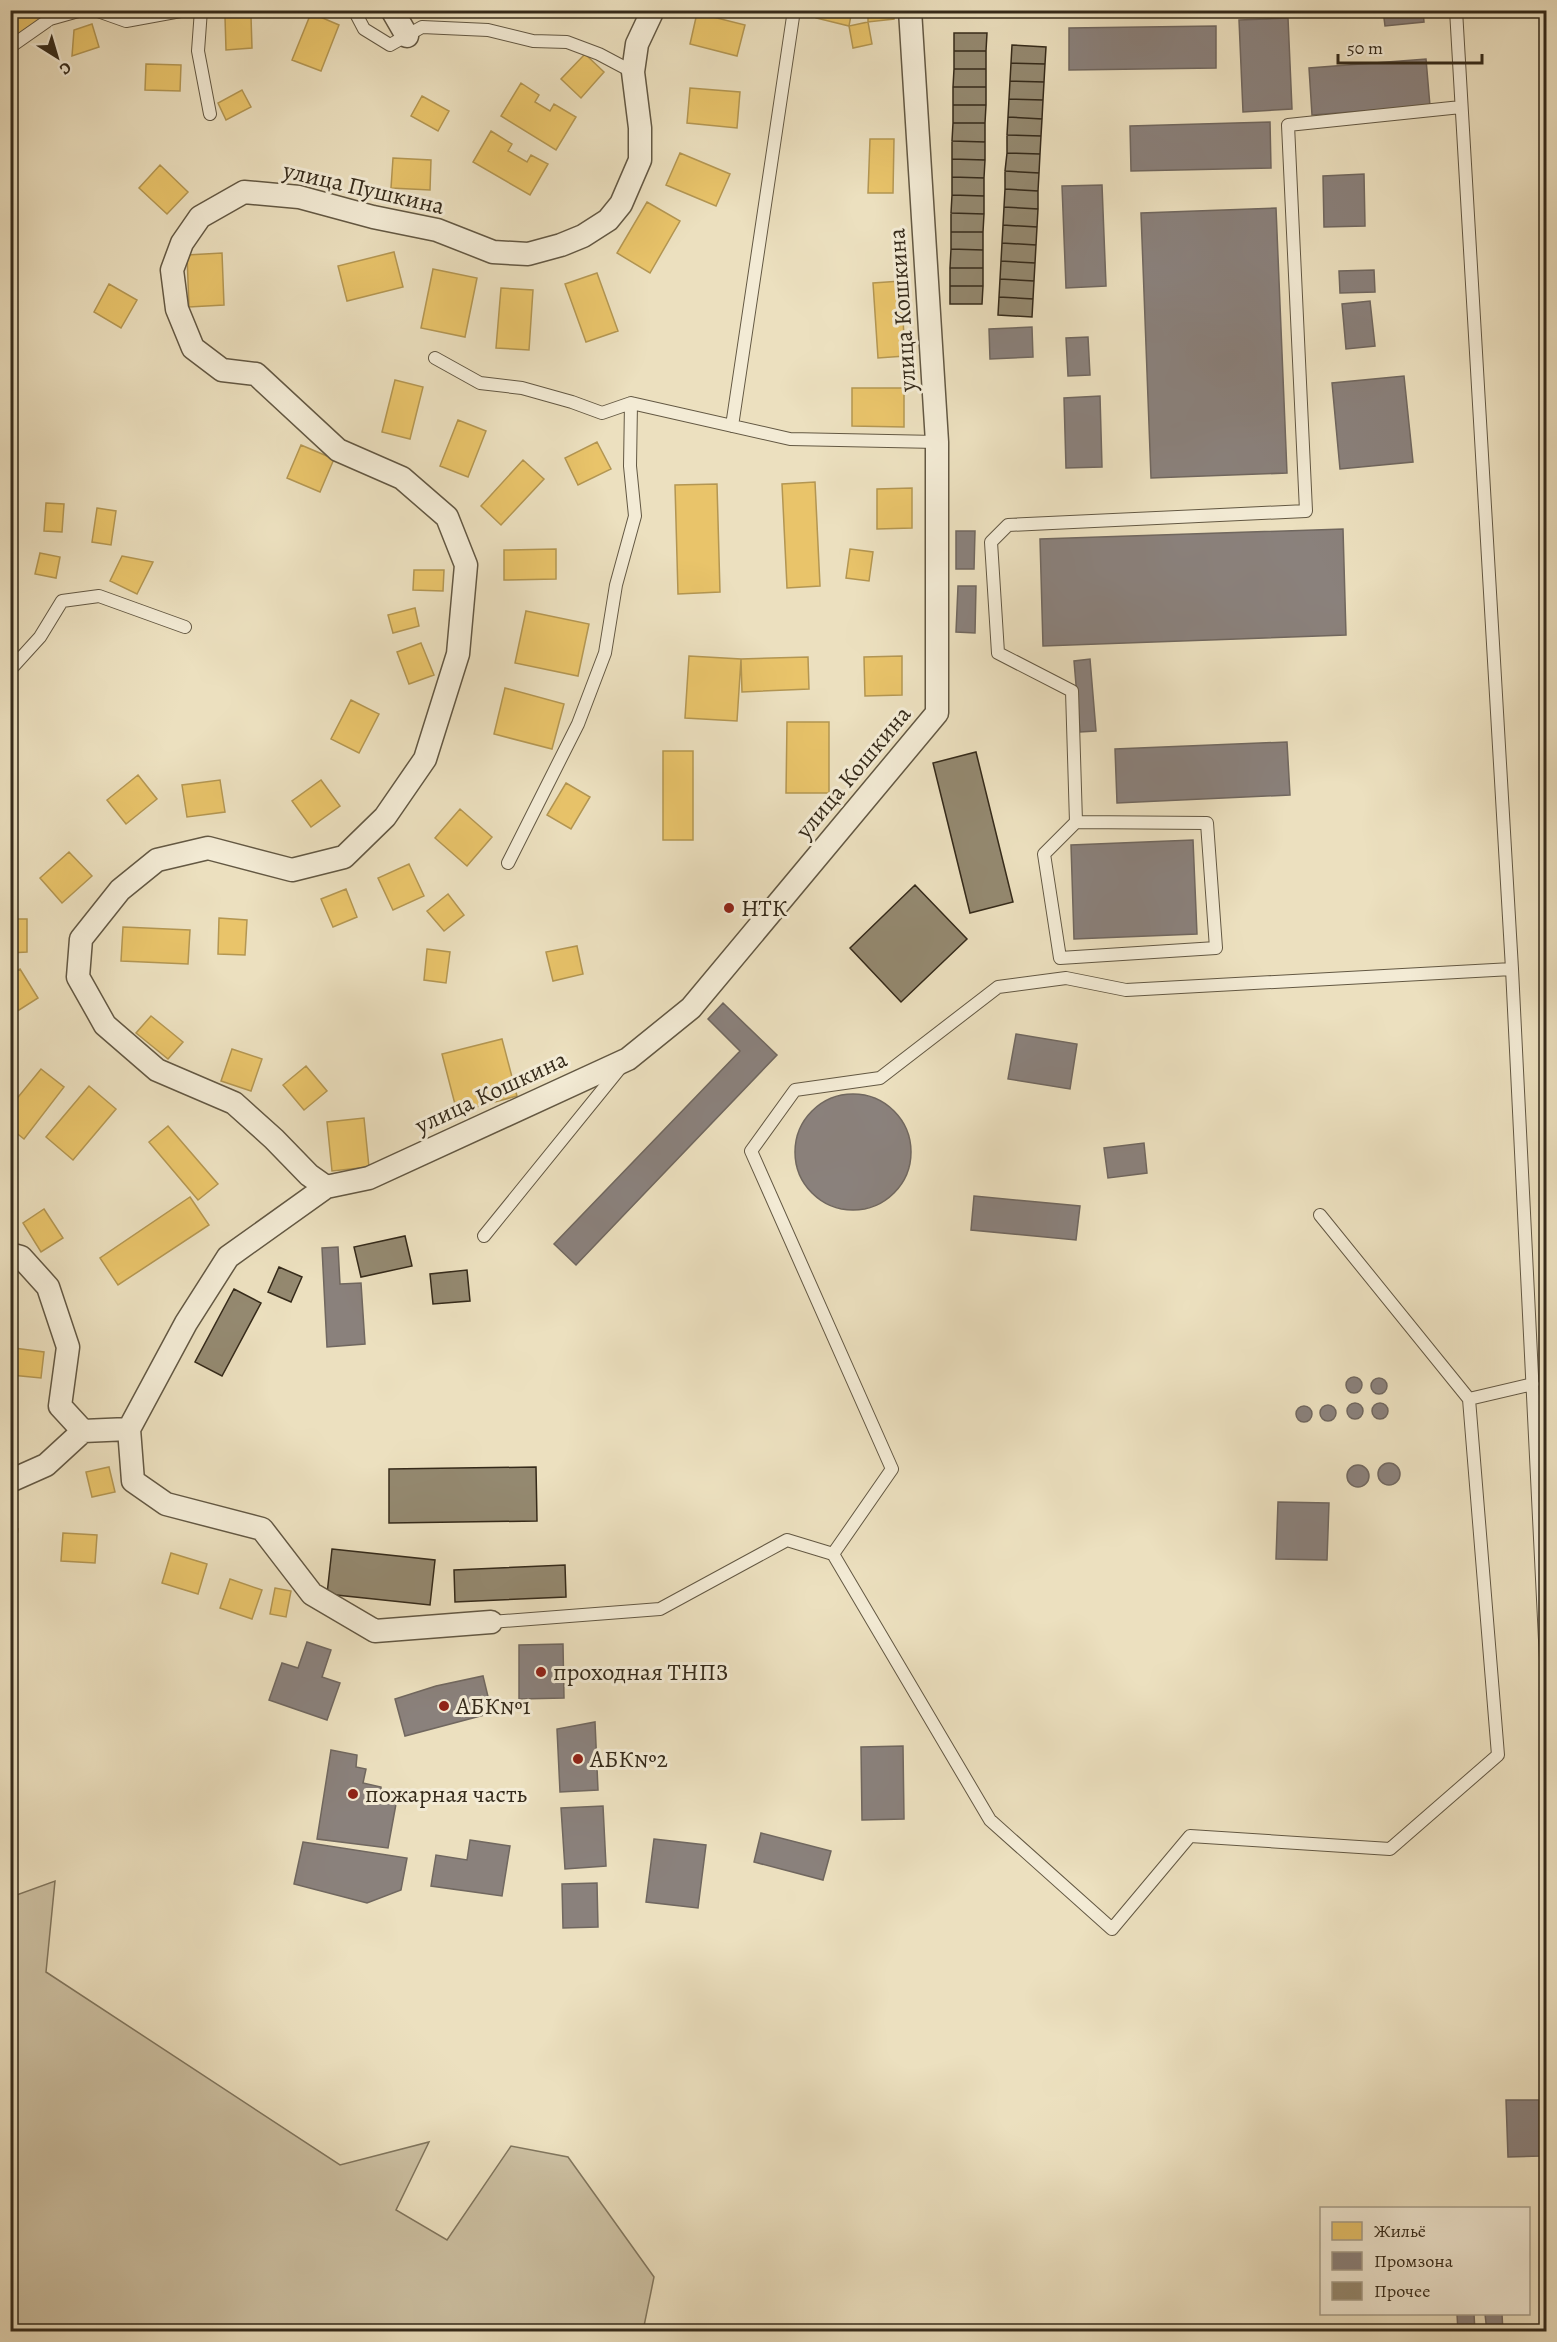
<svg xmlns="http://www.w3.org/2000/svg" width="1557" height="2342" font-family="Alegreya,serif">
<rect width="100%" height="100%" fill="#ece0bf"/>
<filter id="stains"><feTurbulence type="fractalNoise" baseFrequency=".00333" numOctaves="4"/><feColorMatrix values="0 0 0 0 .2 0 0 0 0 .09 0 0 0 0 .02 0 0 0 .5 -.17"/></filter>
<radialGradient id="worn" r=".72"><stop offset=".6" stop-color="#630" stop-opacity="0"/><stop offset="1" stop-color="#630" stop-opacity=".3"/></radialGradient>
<path fill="#cdc1a3" stroke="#81765e" stroke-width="1.5" d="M55 1881 46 1972 340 2165 429 2142 396 2210 447 2240 511 2146 568 2157 654 2277 643 2331H11V1897Z"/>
<path fill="#e9c46a" stroke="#b39652" stroke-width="1.5" d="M10 10H51L52 12 17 36 10 27Z
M817 10H852L849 26 816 18Z
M868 10H894V19L868 22Z
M311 13 339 25 321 71 292 60Z
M697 13 745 25 737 56 690 44Z
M251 16 252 48 226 50 225 17Z
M868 22 872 44 853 48 849 26Z
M92 24 99 47 72 56 74 30Z
M585 54 604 72 581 98 561 79Z
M146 64 181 65 180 91 145 90Z
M521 83 539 95 535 102 550 111 554 104 576 117 556 150 501 116Z
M690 88 740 92 737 128 687 123Z
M242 90 251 107 226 120 218 103Z
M422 96 449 111 438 131 411 116Z
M491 131 512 144 508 151 527 162 531 155 548 164 530 195 473 162Z
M870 139H894L893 193H868Z
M680 153 730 174 716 206 666 185Z
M393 158 431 160 430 190 391 188Z
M160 165 188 192 167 214 139 188Z
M647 202 680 221 650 273 617 253Z
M394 252 403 287 347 301 338 266Z
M222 253 224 305 189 307 187 255Z
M433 269 477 278 465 337 421 328Z
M597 273 618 331 586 342 565 284Z
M901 281 905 356 878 358 873 283Z
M109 284 137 300 121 328 94 312Z
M501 288 533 290 529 350 496 348Z
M395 380 423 387 410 439 382 432Z
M852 388H904V427L852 426Z
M458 420 486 431 468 477 440 466Z
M597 442 611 469 578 485 565 458Z
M301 445 334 459 320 492 287 478Z
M523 460 544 479 501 525 481 506Z
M815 482 820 586 787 588 782 484Z
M717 484 720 592 678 594 675 485Z
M912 488V528L877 529V489Z
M46 503 64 504 62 532 44 531Z
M97 508 116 511 111 545 92 542Z
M556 549V579L504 580V550Z
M850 549 873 552 869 581 846 578Z
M40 553 60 557 56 578 35 574Z
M122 556 153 562 137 594 110 581Z
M414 570H444L443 591 413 590Z
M415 608 419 626 393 633 388 615Z
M526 611 589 624 578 676 515 663Z
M421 643 434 675 409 684 397 652Z
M689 656 741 659 737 721 685 718Z
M902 656V695L865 696 864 657Z
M808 657 809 689 742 692 741 659Z
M505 688 564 704 552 749 494 734Z
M351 700 379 714 359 753 331 739Z
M787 722H829V793H786Z
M663 751H693V840H663Z
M138 775 157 799 126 824 107 800Z
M220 780 225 812 187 817 182 785Z
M321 780 340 806 311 827 292 801Z
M566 783 590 797 571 829 547 815Z
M460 809 492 837 467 866 435 838Z
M69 852 92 876 62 903 40 878Z
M409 864 424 896 393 910 378 878Z
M346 889 357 917 333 927 321 899Z
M448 894 464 915 444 931 427 911Z
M219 918 247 920 245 955 218 954Z
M10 919H27V952L10 953Z
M123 927 190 930 188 964 121 961Z
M577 946 583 974 553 981 546 952Z
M427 949 450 952 446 983 424 980Z
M20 969 38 998 16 1012 10 1003V975Z
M151 1016 183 1042 168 1059 136 1033Z
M502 1039 517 1096 457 1112 442 1054Z
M232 1049 262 1059 251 1091 221 1081Z
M306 1066 327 1091 304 1110 283 1085Z
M41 1069 64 1087 24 1139 10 1128V1107Z
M89 1086 116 1109 73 1160 46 1137Z
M364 1118 369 1167 332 1171 327 1122Z
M168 1126 218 1184 198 1200 149 1142Z
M190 1197 209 1225 118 1285 100 1258Z
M44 1209 63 1238 41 1252 23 1223Z
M14 1348 44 1352 41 1378 11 1375Z
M109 1467 115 1492 92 1497 86 1472Z
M10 1528 18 1529 14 1554H10Z
M63 1533 97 1535 95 1563 61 1561Z
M171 1553 207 1564 198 1594 162 1583Z
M230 1579 262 1590 252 1619 220 1608Z
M275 1588 291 1591 286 1617 270 1614Z"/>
<path fill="#8a817c" stroke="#70675f" stroke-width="1.5" d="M1383 10H1423L1424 22 1385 26Z
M1288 18 1292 109 1243 112 1239 20Z
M1216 26V68L1069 70V28Z
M1426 59 1430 106 1312 115 1309 68Z
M1270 122 1271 168 1131 171 1130 126Z
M1364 174 1365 226 1324 227 1323 176Z
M1102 185 1106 286 1066 288 1062 186Z
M1276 208 1287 473 1151 478 1141 213Z
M1374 270 1375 292 1340 293 1339 271Z
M1370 301 1375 346 1346 349 1342 304Z
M1032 327 1033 357 990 359 989 329Z
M1088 337 1090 375 1068 376 1066 338Z
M1404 376 1413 462 1340 469 1332 383Z
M1100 396 1102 467 1066 468 1064 398Z
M1343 529 1346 635 1043 646 1040 539Z
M956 531H975L974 569H956Z
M958 586H976L975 633 956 632Z
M1090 659 1096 731 1080 732 1074 661Z
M1287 742 1290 795 1117 803 1115 749Z
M1193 840 1197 934 1074 939 1071 845Z
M723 1003 777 1055 576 1265 554 1244 740 1051 708 1019Z
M1016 1034 1077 1044 1070 1089 1008 1079Z
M795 1152a58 58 0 1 1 116 0a58 58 0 1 1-116 0Z
M1144 1143 1147 1173 1108 1178 1104 1148Z
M974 1196 1080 1206 1076 1240 971 1230Z
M338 1247 340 1284 361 1283 365 1344 327 1347 322 1248Z
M1346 1385a8 8 0 1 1 16 0a8 8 0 1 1-16 0Z
M1371 1386a8 8 0 1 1 16 0a8 8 0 1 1-16 0Z
M1372 1411a8 8 0 1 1 16 0a8 8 0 1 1-16 0Z
M1347 1411a8 8 0 1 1 16 0a8 8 0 1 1-16 0Z
M1320 1413a8 8 0 1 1 16 0a8 8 0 1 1-16 0Z
M1296 1414a8 8 0 1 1 16 0a8 8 0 1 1-16 0Z
M1378 1474a11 11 0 1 1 22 0a11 11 0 1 1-22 0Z
M1347 1476a11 11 0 1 1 22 0a11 11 0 1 1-22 0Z
M1278 1502 1329 1503 1327 1560 1276 1559Z
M307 1642 331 1650 322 1677 340 1683 327 1720 269 1700 282 1663 298 1668Z
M563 1644 564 1698 519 1699V1645Z
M483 1676 492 1713 405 1736 395 1699 436 1686Z
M595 1722 598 1790 560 1792 557 1729Z
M903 1746 904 1819 862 1820 861 1747Z
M331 1750 357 1755 356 1767 366 1769 363 1783 381 1787V1801L396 1804 388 1848 317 1839Z
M603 1806 606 1866 565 1869 561 1808Z
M761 1833 831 1851 823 1880 754 1862Z
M654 1839 706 1845 698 1908 646 1902Z
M470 1840 510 1846 502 1896 431 1886 436 1855 467 1860Z
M303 1842 407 1858 401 1890 367 1903 294 1884Z
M597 1883 598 1927 563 1928 562 1884Z
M1506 2100H1539L1540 2156 1508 2157Z
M1457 2314H1474L1475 2332H1458Z
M1485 2314H1502L1503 2332H1487Z"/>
<path fill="#948970" stroke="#352a1a" stroke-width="1.5" d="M954 33H987L986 51H954Z
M1012 45 1046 47 1045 64 1011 63Z
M954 51H986V69H954Z
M1011 63 1045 64 1044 82 1010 81Z
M954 69H986V87H953Z
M1010 81 1044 82 1043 100 1009 99Z
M953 87H986V105H953Z
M1009 99 1043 100 1042 119 1008 117Z
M953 105H986L985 123H953Z
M1008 117 1042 119 1041 136 1007 135Z
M953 123H985V142L952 141Z
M1007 135 1041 136 1040 154 1007 153Z
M952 141 985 142V160L952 159Z
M1007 153 1040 154 1039 173 1005 171Z
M952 159 985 160 984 178 952 177Z
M1005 171 1039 173 1038 191 1005 189Z
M952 177 984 178V196L952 195Z
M1005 189 1038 191V209L1004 207Z
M952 195 984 196V214L951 213Z
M1004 207 1038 209 1037 227 1003 225Z
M951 213 984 214 983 232H951Z
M1003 225 1037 227 1036 245 1002 243Z
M951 232H983V250L951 249Z
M1002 243 1036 245 1035 263 1001 261Z
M951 249 983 250V268H950Z
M1001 261 1035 263 1034 281 1000 279Z
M950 268H983V286H950Z
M1000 279 1034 281 1033 299 999 297Z
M950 286H983L982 304H950Z
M999 297 1033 299 1032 317 998 315Z
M976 752 1013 902 970 913 933 763Z
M915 885 967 939 901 1002 850 948Z
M405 1236 412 1266 361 1277 354 1247Z
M279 1267 302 1277 291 1302 268 1292Z
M467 1270 470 1301 433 1304 430 1274Z
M234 1289 261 1303 222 1376 195 1362Z
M536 1467 537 1521 389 1523V1469Z
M332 1549 435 1560 430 1605 327 1594Z
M565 1565 566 1597 455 1602 454 1570Z"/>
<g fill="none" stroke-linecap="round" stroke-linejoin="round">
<g stroke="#635843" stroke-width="14">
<path id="lane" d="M95 10 126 21 186 10
M201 10 198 51 210 114
M354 10 364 29 390 45 422 27 488 30 533 41 567 42 599 54 633 72
M1456 10 1512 969 1546 1660
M10 47 50 19 82 10
M435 358 480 383 522 388 572 402 602 413 631 403 790 439 937 442
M732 426 794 10
M10 670 40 637 62 601 99 596 185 627
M1076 822 1044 854 1060 958 1216 948 1207 823 1076 822 1072 691 998 653 991 542 1008 525 1306 511 1288 125 1461 107
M508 863 578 724 605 653 616 585 635 516 630 466 631 403
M1320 1215 1469 1399 1533 1384
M484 1236 621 1067
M833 1554 990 1820 1112 1929 1190 1836 1390 1849 1498 1755 1469 1399
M491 1622 660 1609 787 1540 833 1554 892 1469 751 1151 795 1090 880 1078 998 987 1066 978 1126 990 1512 969"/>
</g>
<g stroke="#635843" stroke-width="25">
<path id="street" d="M392 10 407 36
M326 1187 309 1175 274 1139 234 1103 157 1070 105 1025 78 977 81 939 120 890 157 860 208 848 292 870 344 857 385 817 425 759 458 654 466 565 447 517 402 478 338 450 256 374 222 370 193 348 177 309 172 270 182 243 200 217 244 192 299 197 373 217 437 230 493 252 528 254 561 245 583 236 608 220 621 204 640 160V128L633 72 637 44 653 10
M10 1254 21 1257 48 1287 68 1347 60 1406 83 1431 129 1429
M10 1481 46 1465 83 1431
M491 1622 375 1631 312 1594 262 1529 166 1504 133 1481 129 1429 186 1323 228 1257 326 1187 369 1178 628 1059 691 1008 937 713V442L910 10"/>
</g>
<use href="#lane" stroke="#f3ebd5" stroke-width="12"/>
<use href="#street" stroke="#f3ebd5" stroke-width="22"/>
</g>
<g fill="#8f2418" stroke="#f3ebd5" stroke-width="2">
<circle cx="729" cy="908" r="6"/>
<circle cx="541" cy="1672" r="6"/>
<circle cx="444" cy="1706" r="6"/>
<circle cx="578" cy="1759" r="6"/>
<circle cx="353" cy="1794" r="6"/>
</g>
<g text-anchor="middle" stroke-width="6" stroke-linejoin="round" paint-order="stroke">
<g font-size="24" fill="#352a1a" stroke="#f3ebd5">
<text transform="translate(364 188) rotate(13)" y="8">улица Пушкина</text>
<text transform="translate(902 310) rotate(-94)" y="8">улица Кошкина</text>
<text transform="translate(853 772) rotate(-50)" y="8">улица Кошкина</text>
<text transform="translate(491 1092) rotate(-25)" y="8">улица Кошкина</text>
</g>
<g font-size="24" fill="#352a1a" stroke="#f3ebd5" text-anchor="start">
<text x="741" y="916">НТК</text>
<text x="553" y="1680">проходная ТНПЗ</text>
<text x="456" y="1714">АБК№1</text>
<text x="590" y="1767">АБК№2</text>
<text x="365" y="1802">пожарная часть</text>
</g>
</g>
<rect width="1557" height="2342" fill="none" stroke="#ece0bf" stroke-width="36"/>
<rect x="12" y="12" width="1533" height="2318" fill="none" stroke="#352a1a" stroke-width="3"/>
<rect x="18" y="18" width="1521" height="2306" fill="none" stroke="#352a1a" stroke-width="1.5"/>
<rect x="1320" y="2207" width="210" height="108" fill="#f3ebd5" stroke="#a79e8a" stroke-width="1.5"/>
<rect x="1332" y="2222" width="30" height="18" fill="#e9c46a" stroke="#a79e8a" stroke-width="1.5"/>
<text x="1374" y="2237" font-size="18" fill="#352a1a">Жильё</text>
<rect x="1332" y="2252" width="30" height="18" fill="#8a817c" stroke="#a79e8a" stroke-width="1.5"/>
<text x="1374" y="2267" font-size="18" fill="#352a1a">Промзона</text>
<rect x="1332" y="2282" width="30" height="18" fill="#948970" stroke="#a79e8a" stroke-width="1.5"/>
<text x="1374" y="2297" font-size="18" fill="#352a1a">Прочее</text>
<g transform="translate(57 57) rotate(143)" stroke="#f3ebd5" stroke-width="4.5" paint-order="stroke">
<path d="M0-4.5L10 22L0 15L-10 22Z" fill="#352a1a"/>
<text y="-9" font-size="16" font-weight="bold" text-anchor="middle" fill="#352a1a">С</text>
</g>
<path d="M1338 54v9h144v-9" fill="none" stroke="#352a1a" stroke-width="3"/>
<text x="1347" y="54" font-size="18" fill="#352a1a" stroke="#f3ebd5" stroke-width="4.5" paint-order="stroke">50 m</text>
<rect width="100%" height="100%" filter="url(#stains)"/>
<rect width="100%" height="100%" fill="url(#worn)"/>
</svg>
